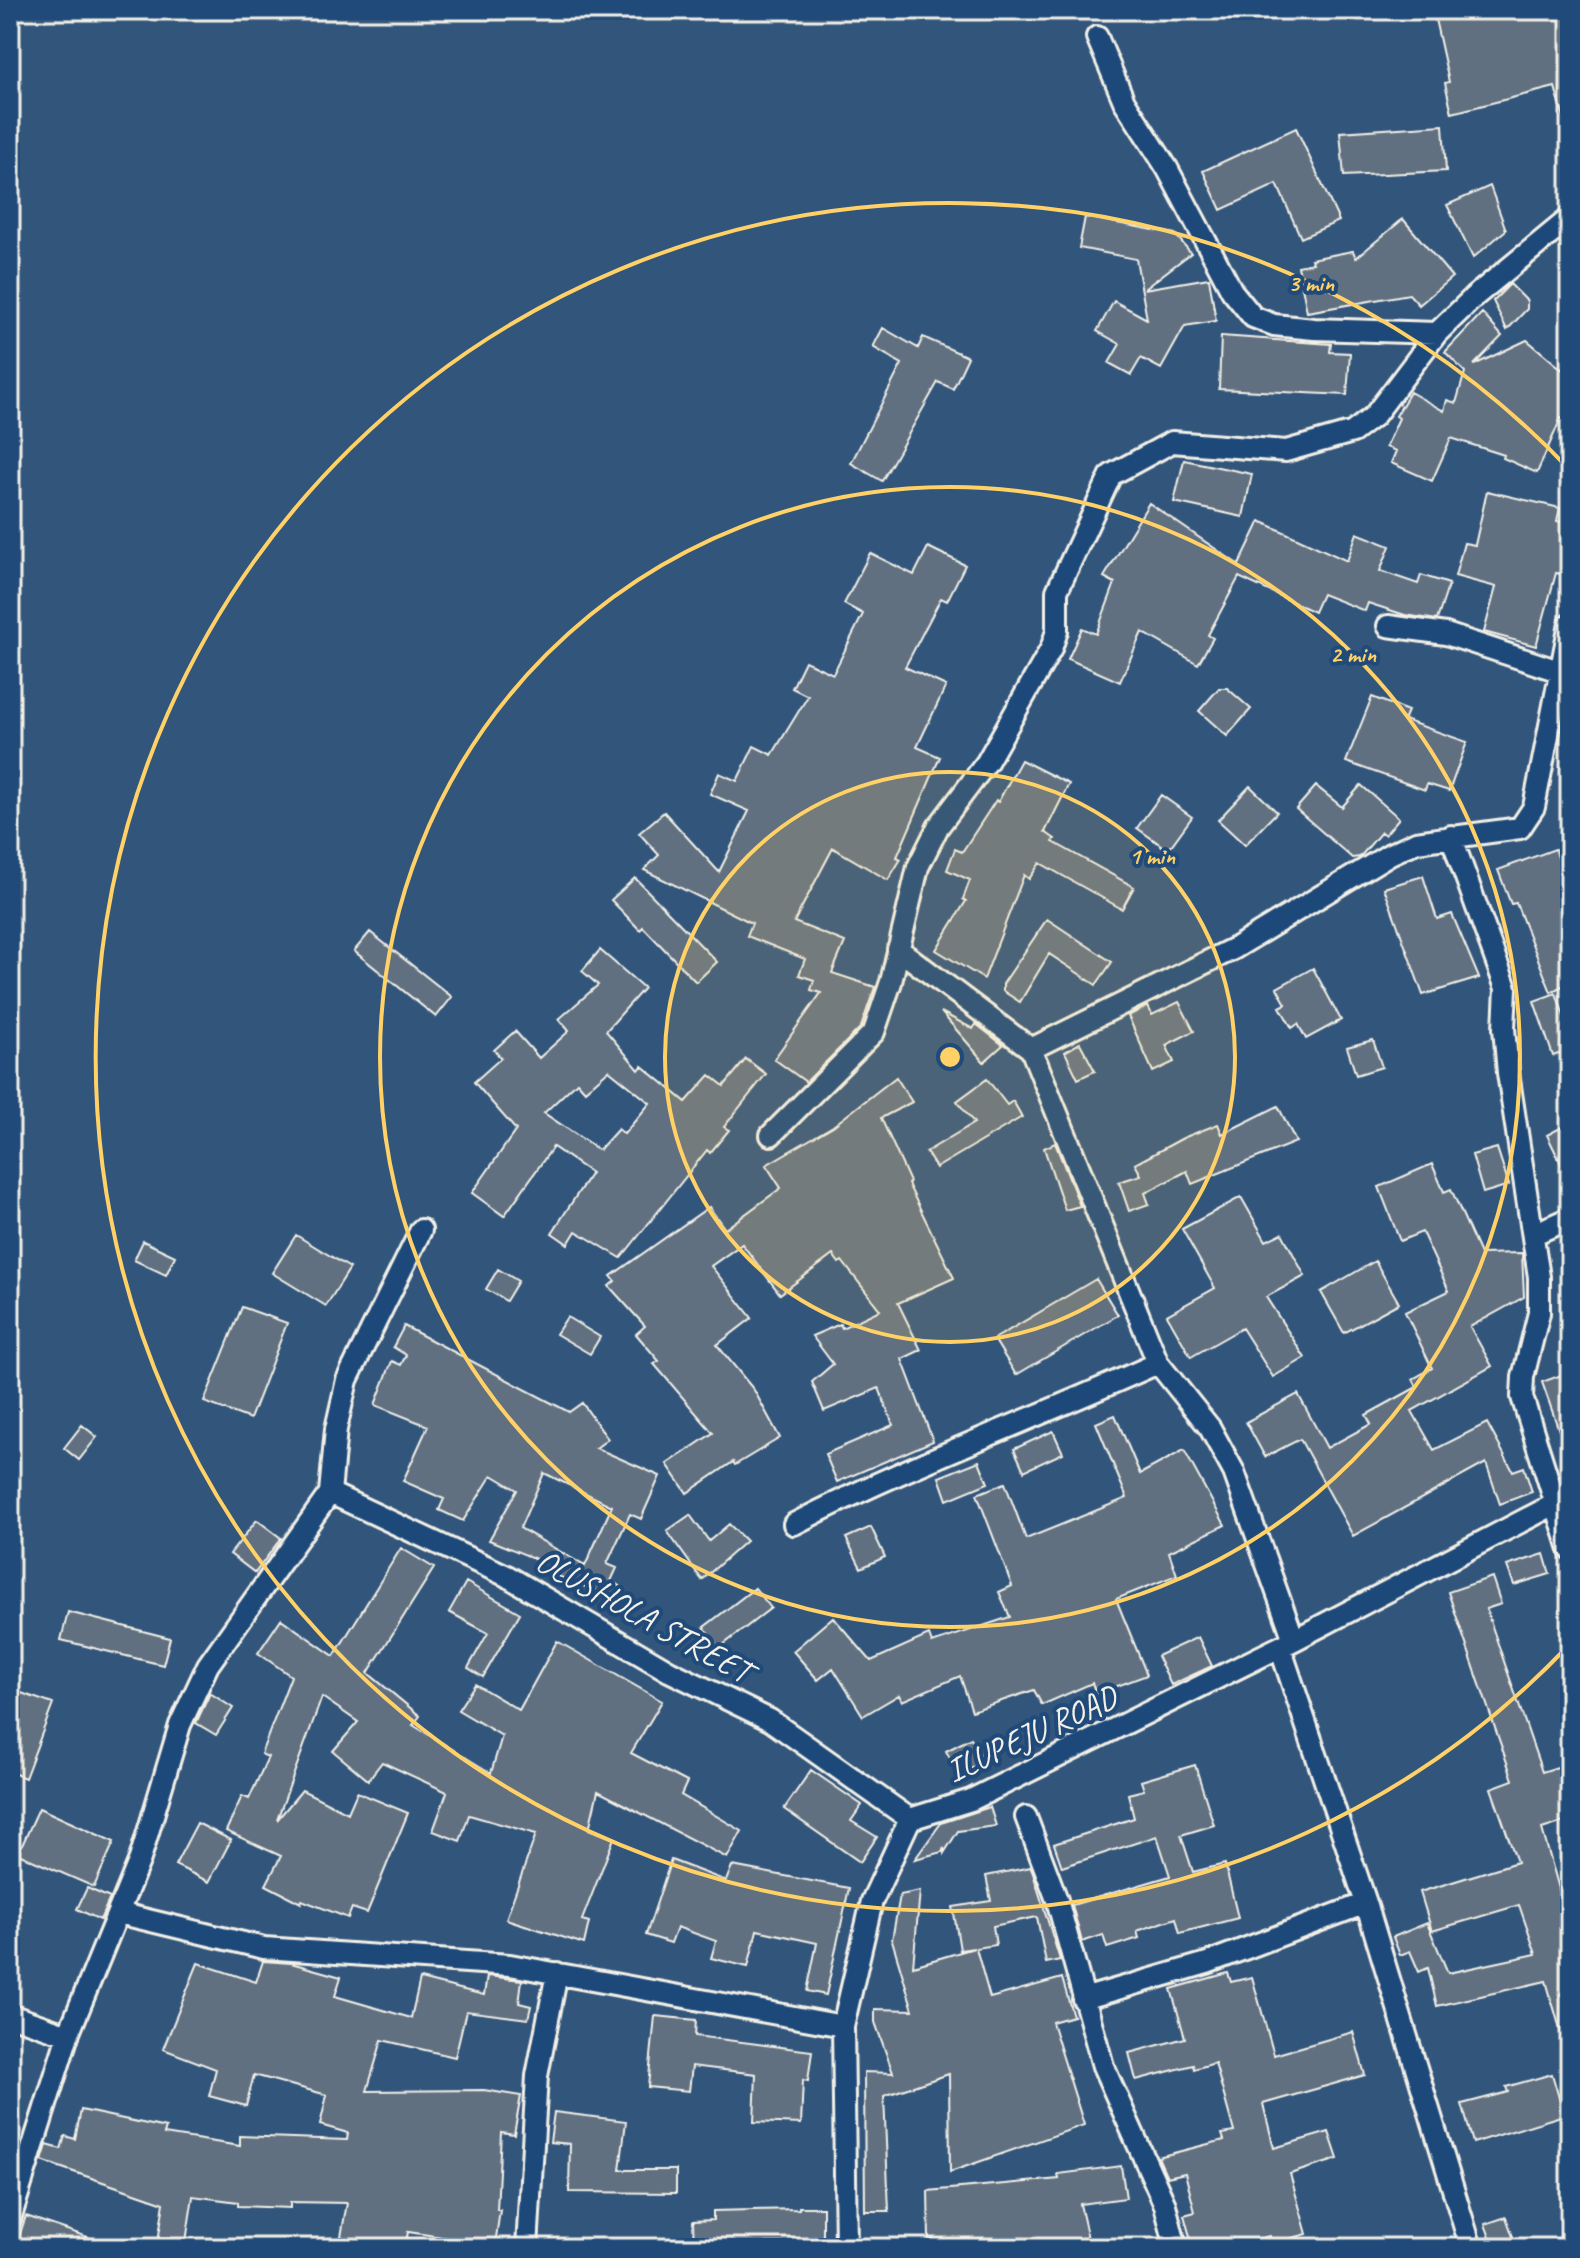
<svg xmlns="http://www.w3.org/2000/svg" width="1580" height="2258" font-family="Caveat,sans-serif">
<rect width="100%" height="100%" fill="#32557c"/>
<filter id="ink" filterUnits="userSpaceOnUse"><feTurbulence type="fractalNoise" baseFrequency=".0125" numOctaves="2"/><feDisplacementMap in="SourceGraphic" scale="16" xChannelSelector="R" yChannelSelector="G"/><feConvolveMatrix kernelMatrix="1 2 1 2 8 2 1 2 1" color-interpolation-filters="sRGB"/></filter>
<g filter="url(#ink)">
<path fill="#606f80" stroke="#f4f1e8" stroke-width="2" fill-rule="evenodd" d="M1481 10H1570V121L1565 122 1555 87 1452 113 1445 83 1449 82 1435 19Z
M1443 125 1446 171 1344 176 1340 132Z
M1296 128 1339 221 1301 238 1277 184 1221 210 1203 171Z
M1490 186 1506 230 1473 258 1447 205Z
M1085 217 1175 234 1191 253 1144 289 1209 278 1216 321 1185 326 1161 369 1141 358 1131 375 1109 363 1120 344 1097 331 1114 301 1147 319 1136 259 1079 248Z
M1403 219 1452 277 1419 305 1409 294 1307 312 1298 266 1313 263 1311 259 1353 251 1356 258Z
M1510 284 1527 301V309L1507 330 1493 301Z
M1482 313 1502 336 1474 365 1527 340 1570 376V422L1561 418 1537 473 1503 458 1504 455 1451 438 1432 481 1391 463 1396 451 1386 447 1399 418 1396 416 1410 392 1444 411 1447 400 1456 403 1465 372 1445 352Z
M883 328 918 348 923 337 968 357 953 389 938 382 882 481 851 463 902 364 873 347Z
M1221 336 1331 344 1330 352 1350 353 1347 395 1219 389Z
M1184 460 1252 474 1243 517 1174 502Z
M1487 491 1560 508 1557 521 1570 524V576L1556 573 1536 646 1484 632 1496 587 1455 576 1464 543 1475 545Z
M1149 503 1239 565 1260 521 1347 561 1357 533 1390 546 1380 571 1418 584 1421 575 1449 584 1437 620 1405 615 1368 603 1365 611 1322 594 1314 612 1239 577 1208 635 1213 638 1198 664 1142 632 1120 682 1068 659 1082 628 1096 634 1115 583 1104 577Z
M928 547 965 565 947 601 941 598 905 667 946 686 917 747 940 757 897 857 901 859 888 880 833 848 794 922 845 942 832 973 875 987 861 1027 806 1082 774 1059 821 993 811 990 814 980 799 975 805 959 747 936 752 923 644 870 659 855 639 833 664 812 719 872 749 811 710 794 719 773 737 781 754 746 772 755 808 696 792 688 805 661 833 674 863 614 844 604 870 553 914 575Z
M1219 688H1227L1251 709 1227 736 1199 711Z
M1372 697 1408 711 1404 720 1467 742 1449 791 1427 784 1425 790 1346 762Z
M1021 760 1069 784 1045 832 1055 839 1053 842 1134 887 1122 909 1040 863 1029 879 1024 875 984 979 936 950 966 901 963 899 970 880 947 870 955 849 962 852 996 800 998 802Z
M1361 785 1399 818 1385 835 1381 832 1360 857 1352 858 1296 809 1316 786 1342 807Z
M1250 786 1277 812 1245 845 1218 820Z
M1161 795 1192 817 1168 850 1137 828Z
M1555 849 1570 889V982L1551 992 1516 903 1511 904 1498 870Z
M1423 876 1437 919 1452 914 1479 978 1423 995 1384 888Z
M635 878 717 962 696 982 643 927 640 930 611 900Z
M1047 919 1112 962 1096 985 1049 954 1020 1002 1003 991V984Z
M370 932 452 997 436 1017 354 951Z
M600 950 644 988 606 1031 639 1070 642 1066 686 1102 710 1075 724 1086 746 1059 766 1074 724 1127 729 1130 710 1153 707 1150 621 1258 576 1231 568 1244 552 1233 591 1173 553 1147 504 1216 472 1193 516 1130 474 1082 501 1058 494 1050 515 1031 539 1058 569 1031 559 1019 598 985 582 971ZM609 1070 650 1103 624 1134 618 1129 599 1150 544 1113 577 1082 585 1091Z
M1313 968 1341 1020 1306 1039 1298 1024 1292 1028 1280 1007 1286 1004 1277 988Z
M1556 993 1570 1033V1050L1553 1056 1534 1001Z
M1179 1002 1194 1031 1166 1045 1174 1062 1153 1072 1128 1016 1148 1006 1152 1015Z
M941 1012 973 1029 976 1024 1003 1045 984 1062Z
M1373 1040 1382 1067 1356 1075 1347 1047Z
M1080 1043 1095 1071 1078 1079 1065 1052Z
M896 1077 912 1102 881 1118 910 1182 908 1184 954 1278 898 1303 921 1350 902 1359 933 1441 837 1482 825 1454 893 1425 879 1388 824 1411 812 1382 833 1364 812 1336 840 1324 842 1328 880 1310 842 1261 839 1263 833 1255 780 1294 742 1244 711 1266 752 1318 717 1345 754 1390 780 1438 735 1465 733 1462 687 1493 667 1464 713 1433 654 1364 659 1361 636 1334 645 1326 609 1286 615 1281 611 1276 709 1207 725 1229 781 1188 766 1165 833 1126Z
M987 1079 1007 1105 1013 1101 1022 1117 936 1168 926 1152 974 1123 957 1101Z
M1278 1106 1296 1142 1192 1184 1187 1171 1145 1193 1149 1204 1129 1211 1119 1182 1141 1175 1135 1164 1183 1138 1218 1124 1222 1134Z
M1564 1126 1570 1137V1182L1547 1135Z
M1055 1143 1080 1206 1065 1210 1044 1148Z
M1497 1148 1509 1185 1483 1193 1472 1155Z
M1432 1164 1444 1192 1451 1189 1480 1254 1522 1253 1524 1297 1470 1327 1492 1366 1412 1411 1434 1450 1487 1423 1513 1471 1524 1467 1532 1492 1500 1504 1486 1463 1353 1536 1300 1439 1265 1457 1246 1422 1298 1394 1327 1448 1371 1424 1366 1415 1417 1387 1413 1379 1432 1368 1405 1312 1449 1291 1422 1232 1400 1241 1379 1187Z
M1241 1197 1266 1241 1282 1233 1305 1276 1266 1297 1305 1358 1273 1377 1242 1328 1191 1357 1167 1315 1215 1288 1182 1229Z
M296 1235 350 1268 326 1306 272 1273Z
M143 1241 175 1256 166 1275 134 1260Z
M1375 1261 1399 1303 1344 1333 1321 1292Z
M498 1269 518 1281 506 1301 486 1289Z
M1096 1279 1118 1315 1016 1375 994 1339Z
M242 1307 287 1323 250 1419 204 1402Z
M567 1317 600 1337 590 1354 556 1334Z
M404 1326 569 1412 582 1403 608 1439 596 1448 660 1476 641 1519 630 1514 607 1564 617 1568 611 1581 623 1588 617 1599 555 1575 535 1562 536 1559 489 1540 517 1490 492 1475 463 1521 439 1510 444 1499 403 1481 428 1426 375 1405 392 1361 401 1365 406 1355 393 1347ZM544 1473 612 1506 585 1566 520 1528Z
M1570 1372V1452L1567 1453 1542 1382Z
M1115 1415 1140 1474 1184 1450 1225 1525 1169 1552 1177 1575 1116 1599 1147 1675 1096 1694 1092 1683 1042 1705 1034 1690 972 1711 960 1676 902 1701 899 1695 863 1716 833 1668 818 1680 793 1651 833 1617 871 1661 929 1635 932 1643 1010 1617 999 1592 1012 1586 977 1494 1005 1483 1026 1539 1127 1498 1096 1423Z
M82 1425 97 1437 79 1460 64 1448Z
M1053 1431 1063 1453 1024 1471 1014 1449Z
M979 1461 988 1483 947 1500 939 1477Z
M690 1515 709 1541 729 1524 746 1541 702 1580 667 1531Z
M257 1520 281 1538 255 1573 230 1554Z
M871 1527 885 1557 861 1568 846 1538Z
M401 1548 434 1568 368 1673 420 1716 413 1725 491 1773 502 1736 458 1710 475 1684 519 1710 557 1641 662 1701 631 1753 687 1782 681 1795 742 1831 727 1858 598 1791 589 1829 614 1838 582 1920 589 1922 584 1944 506 1919 536 1834 469 1815 460 1841 433 1831 447 1792 382 1762 368 1780 333 1751 358 1722 322 1697 277 1820 302 1790 348 1813 357 1792 408 1813 367 1913 352 1908 348 1918 302 1900 301 1903 266 1885 281 1856 226 1831 242 1796 249 1799 268 1757 261 1754 291 1676 258 1653 281 1619 334 1656Z
M1544 1554 1550 1574 1514 1585 1507 1566Z
M1492 1577 1501 1604 1486 1609 1542 1772 1570 1763V1820L1542 1829 1566 1913 1570 1912V2046H1565L1546 1981 1437 2006 1428 1968 1419 1972 1410 1951 1400 1955 1393 1937 1427 1923 1448 1973 1536 1954 1519 1905 1432 1931 1420 1892 1517 1862 1491 1788 1513 1780 1448 1592Z
M466 1582 520 1613 483 1677 468 1668 488 1633 449 1612Z
M755 1588 771 1608 719 1648 704 1627Z
M68 1612 170 1638 163 1665 61 1640Z
M1198 1637 1212 1666 1171 1685 1157 1656Z
M10 1689 53 1704 25 1778 10 1772Z
M210 1693 233 1708 216 1735 196 1723Z
M971 1738 984 1762 959 1775 946 1751Z
M1195 1765 1214 1825 1181 1835 1193 1872 1225 1864 1238 1918 1180 1933 1176 1918 1137 1931 1139 1938 1107 1948 1103 1935 1082 1942 1072 1905 1170 1876 1157 1836 1062 1867 1054 1844 1134 1818 1128 1794 1144 1790 1141 1781Z
M811 1770 862 1805 851 1821 877 1837 860 1862 784 1809Z
M990 1807 996 1826 958 1831 944 1853V1848L942 1852 915 1859 941 1823Z
M39 1808 114 1842 94 1887 18 1854Z
M197 1823 231 1840 209 1882 175 1865Z
M671 1860 726 1881 732 1866 849 1888 826 1995 807 1991 817 1943 757 1930 748 1967 711 1958 716 1941 677 1927 671 1943 646 1935Z
M1031 1867 1060 1960 1046 1963 1037 1917 993 1926 996 1945 976 1948 990 1998 1062 1978 1073 2016 1052 2022 1084 2125 950 2172 949 2074 884 2096 889 2211H865L864 2072 893 2073 875 2022V2009L913 2010 892 1940 900 1895 920 1891 913 1966 974 1948 960 1950 953 1907 991 1901 986 1876Z
M87 1888 110 1898 100 1920 77 1909Z
M263 1961 291 1963 341 1977 335 1996 411 2018 420 1979 484 1995 487 1976 522 1980 519 2003 531 2006 528 2019 466 2011 455 2057 382 2040 367 2091 484 2090 521 2096 514 2134 501 2132 497 2210H500L495 2245 408 2232 405 2248H339L347 2203 290 2202V2208L238 2206V2202L193 2196 185 2248H157L164 2203 42 2161 47 2145 61 2149 65 2136 75 2139 81 2110 166 2128 164 2134 240 2146V2136L347 2140 348 2133 320 2125 327 2095 254 2075 246 2106 209 2096 216 2069 163 2049 198 1963 256 1982Z
M1228 1973 1231 1982 1252 1977 1274 2055 1353 2032 1365 2075 1263 2104 1274 2148 1329 2132 1338 2159 1290 2174 1307 2234 1271 2244 1269 2236 1227 2248H1193L1184 2215 1195 2212 1185 2173 1167 2177 1158 2157 1224 2140 1222 2134 1234 2132 1215 2063 1194 2069 1193 2065 1136 2080 1129 2053 1185 2038 1171 1989Z
M655 2016 696 2020 695 2036 812 2051 808 2081 803 2080 801 2124 754 2122 756 2074 692 2066 689 2091 648 2087Z
M1552 2074 1564 2115 1473 2143 1462 2104 1508 2092 1506 2087Z
M554 2112 626 2121 620 2170H676V2193L569 2192 570 2144 550 2142Z
M1121 2166 1126 2198 1080 2204 1090 2248H934L933 2239H929L928 2191 1059 2179 1058 2174Z
M799 2207H823V2243H766V2248H694L693 2221 713 2220V2211L799 2209Z
M26 2216 111 2245V2248H15Z
M1506 2217 1517 2248H1494L1485 2224Z"/>
<g fill="none" stroke-linecap="round" stroke-linejoin="round">
<g stroke="#f4f1e8" stroke-width="26">
<path id="street" d="M1097 37 1124 101 1167 168 1232 291 1253 317 1274 325 1314 329 1437 333
M1388 626 1446 634 1562 672
M1451 836 1506 988 1504 1028 1508 1073 1539 1277V1313L1523 1377 1522 1397 1570 1549
M898 949 1031 1049 1158 1363 1210 1428 1234 1472 1294 1640
M1031 1049 1235 948 1390 854 1416 842 1520 828 1534 807 1570 623
M771 1135 874 1032 891 982 918 867 938 827 987 762 1051 649 1057 631V591L1111 475 1172 442 1286 451 1353 432 1374 416 1437 333 1475 296 1570 218
M1534 1234 1570 1218
M330 1493 507 1576 669 1671 770 1720 910 1819
M794 1524C912 1463 1037 1418 1158 1363
M1280 1647 1366 1903 1471 2248
M1026 1817 1057 1900 1103 2066 1165 2205 1176 2248
M118 1913 264 1948 510 1965 843 2026
M1083 1999 1207 1963 1366 1903
M10 2015 68 2035
M10 2219 68 2035 140 1859 180 1725 208 1665 330 1493 336 1429 347 1380 421 1230
M527 2248 537 2076 557 1973
M846 2248 843 2026 872 1901 910 1819 971 1800 1294 1640 1553 1505 1570 1501"/>
</g>
<use href="#street" stroke="#1f4a7a" stroke-width="20"/>
</g>
</g>
<circle cx="950" cy="1057" r="285" fill="#ffd166" fill-opacity=".12"/>
<g fill="none" stroke="#ffd166" stroke-width="4">
<circle cx="950" cy="1057" r="285"/>
<circle cx="950" cy="1057" r="570"/>
<path d="M1569 1645A854 854 0 1 1 1569 469"/>
</g>
<g text-anchor="middle" stroke-width="8" stroke-linejoin="round" paint-order="stroke">
<g font-size="34" fill="#f4f1e8" stroke="#1f4a7a">
<text transform="translate(644 1615) rotate(29)" y="12">OLUSHOLA STREET</text>
<text transform="translate(1031 1733) rotate(-25)" y="12">ILUPEJU ROAD</text>
</g>
</g>
<circle cx="950" cy="1057" r="12" fill="#ffd166" stroke="#1f4a7a" stroke-width="4"/>
<g font-size="24" text-anchor="middle" font-weight="bold" fill="#ffd166" stroke="#1f4a7a" stroke-width="8" stroke-linejoin="round" paint-order="stroke">
<text x="1311" y="291">3 min</text>
<text x="1353" y="662">2 min</text>
<text x="1152" y="864">1 min</text>
</g>
<rect width="1580" height="2258" fill="none" stroke="#1f4a7a" stroke-width="40"/>
<rect x="20" y="20" width="1540" height="2218" fill="none" stroke="#f4f1e8" stroke-width="3" filter="url(#ink)"/>
</svg>
